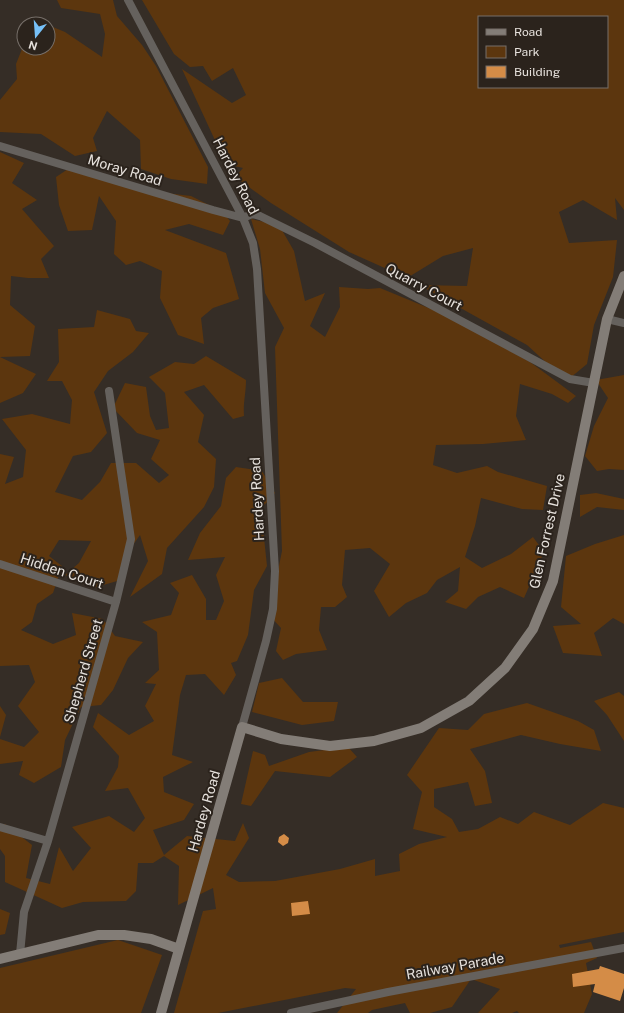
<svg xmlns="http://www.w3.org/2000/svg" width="624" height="1013" font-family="'Public Sans',sans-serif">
<rect width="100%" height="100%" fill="#352d26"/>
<path fill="#5c360e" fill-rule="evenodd" d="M57 0H113L117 16 142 45 156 66 208 167 207 184 171 179 141 169 140 140 107 111 93 138 97 151 75 156 41 134 0 132V100L17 79 16 64 24 44V48H48V25L65 32 102 57 105 34 100 14 61 8Z
M142 0H624V210L615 198 617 220 583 200 559 212 569 243 617 240 613 277 594 325 587 364 570 378 561 376 527 345 419 285 467 286 473 248 443 256 407 278 349 252 271 203 235 177 243 168 226 164 182 69 232 103 246 95 233 68 212 81 203 66 190 67 174 54ZM479 17H607V87H479Z
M0 152 24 163 12 183 37 200 22 209 54 246 41 259 49 278H28L11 276 10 305 35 326 30 356 0 357 36 374 23 393 0 403Z
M74 165 166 193 191 196 223 212 230 221 223 235 189 224 165 230 226 253 239 299 213 308 201 318 204 344 178 335 160 298 162 271 140 261 126 265 114 254 116 221 99 196 92 230 68 231 59 205 56 177Z
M251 219 279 225 294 251 305 301 325 293 310 326 325 337 340 307 339 287 368 289 380 288 448 316 530 362 576 396 568 403 552 394 520 384 516 416 526 440 483 444 436 445 433 465 457 473 487 466 498 472 547 486 543 510 522 509 481 498 475 526 465 557 482 568 511 554 533 537 544 552 524 598 500 587 478 597 466 609 445 602 458 591 460 567 437 580 427 593 406 603 389 617 374 591 390 564 370 548 345 550 342 585 347 597 335 607H321L319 630 327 650 296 654 283 660 276 651 281 628 269 615 282 551 275 347 284 328 265 293 260 249Z
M97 310 130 319 136 331 149 333 133 352 108 371 94 392 107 433 91 452 73 456 55 492 82 500 100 482 111 463H136L159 483 169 475 151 459 160 440 137 433 113 408 125 383 146 387 150 416 156 430 169 428 165 393 149 377 175 362 194 364 206 356 246 380C246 394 243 402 244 416L233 419 204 385 184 392 204 415 198 442 216 459 214 487 204 507 167 548 162 574 130 597 148 561 140 535 128 552 124 579 93 588 65 575 79 563 91 541 59 540 49 556 62 566 53 593 37 604 32 622 21 630 53 644 76 635 72 613 103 619 115 636 143 642 128 658 113 690 101 705 81 707 65 740 61 767 34 783 19 775 23 761 0 764V739L24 747 39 732 18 706 35 682 29 665 0 666V454L14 457 5 484 23 477 26 450 2 419 32 414 70 424 72 400 62 381H47L59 362 58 329 94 327Z
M624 375V470L609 469 597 471 585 456 594 426 608 398 596 380Z
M236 467 262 471 275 493 261 509 267 566 254 590 248 635 237 661 231 663 236 675 224 695 205 674 186 675 180 695 172 755 193 762 163 777 164 792 194 804 184 820 153 830 164 855 187 836 235 841 243 823 249 838 226 875 239 882 275 881 340 869 375 859V876L400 871 399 854 419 844 447 837 413 829 422 792 407 775 439 728 468 730 484 714 527 703 578 721 594 730 601 751 560 744 521 735 470 749 485 771 492 803 475 806 468 782 434 789V807L452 819 459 832 478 829 500 817 518 824 534 812 570 825 603 803 624 808V932L559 945 560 948 591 942 597 958 586 963 592 994 584 1013H519L517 1011 512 1013H478L500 989 471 979 452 1007 430 1013H410L405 1003 372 1010 368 1013H337L356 989 345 988 218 1013H174L203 911 216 909 213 888 178 905 179 866 164 856 153 863H138L136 891 126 901 83 902 62 908 5 882V856L0 849V827L5 824 32 845 26 878 50 884 59 847 73 871 91 848 72 827 109 816 134 832 145 818 128 788 105 791 118 767 119 756 93 727 98 713 129 735 154 721 145 706 156 684 145 683 159 670 157 632 142 622 171 615 179 593 170 583 192 575 206 599V620H216L224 601 216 575 225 557 188 560 200 533 221 506 226 478Z
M596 493 624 499V510L597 507 580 517V495Z
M624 535V624L613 618 594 633 602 656 563 653 553 626 581 624 561 607 566 556 595 544Z
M282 678 303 702H338L334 721 302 725 252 712 259 683Z
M619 692 624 696V741L607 715 594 701Z
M0 706 6 715 0 737Z
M348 747 357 757 330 777 275 771 251 806 241 804 253 751 265 755 269 766 309 752Z
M0 909 10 913 5 934 0 935Z
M118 940 162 955 141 1013H0V968Z"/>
<path fill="#d48c47" d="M284 834 289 838 288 843 283 846 278 842 279 837Z
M308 901 310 914 292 916 291 903Z
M600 966 624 974V988L620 1001 593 992 595 984 573 987 572 974 599 969Z"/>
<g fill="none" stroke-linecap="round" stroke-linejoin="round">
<path stroke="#65615d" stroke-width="8" d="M128 0 243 218 253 243 257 269 275 571 273 609 266 641 242 727
M0 146 213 210 243 218 252 214 260 216 315 243 570 379 594 383
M607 319 624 323
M0 564 116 602
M0 827 48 841
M20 954 24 912 48 841 116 602 131 539 109 391
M291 1013 388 992 624 948"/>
<path stroke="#837d77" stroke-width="10" d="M0 959 98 935H124L151 939 179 949
M161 1013 242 727 281 739 330 746 374 741 421 728 469 701 505 668 533 629 553 581 607 319 624 276"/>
</g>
<g text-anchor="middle" stroke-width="4" stroke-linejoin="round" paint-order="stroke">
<g font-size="14" fill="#e6e1dc" stroke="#2b231c">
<text transform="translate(125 170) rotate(17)" y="5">Moray Road</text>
<text transform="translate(236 176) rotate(63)" y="5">Hardey Road</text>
<text transform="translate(424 287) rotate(28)" y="5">Quarry Court</text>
<text transform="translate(257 499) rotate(-93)" y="5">Hardey Road</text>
<text transform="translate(547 531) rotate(-77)" y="5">Glen Forrest Drive</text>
<text transform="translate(62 571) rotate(18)" y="5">Hidden Court</text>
<text transform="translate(83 671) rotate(-74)" y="5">Shepherd Street</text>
<text transform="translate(204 811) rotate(-74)" y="5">Hardey Road</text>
<text transform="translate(455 966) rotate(-10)" y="5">Railway Parade</text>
</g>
</g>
<rect x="478" y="16" width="130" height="72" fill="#2b231c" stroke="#766f69"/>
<rect x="486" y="29" width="20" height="6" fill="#837d77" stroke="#766f69"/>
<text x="514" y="36" font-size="12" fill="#e6e1dc">Road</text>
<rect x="486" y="46" width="20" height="12" fill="#5c360e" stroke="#766f69"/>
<text x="514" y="56" font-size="12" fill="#e6e1dc">Park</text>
<rect x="486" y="66" width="20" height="12" fill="#d48c47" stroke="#766f69"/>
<text x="514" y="76" font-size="12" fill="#e6e1dc">Building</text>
<g transform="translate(36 36) rotate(197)"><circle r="19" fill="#2b231c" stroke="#766f69"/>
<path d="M0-3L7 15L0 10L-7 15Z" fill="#76c0f7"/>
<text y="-6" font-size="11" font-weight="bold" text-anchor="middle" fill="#e6e1dc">N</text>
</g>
</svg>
